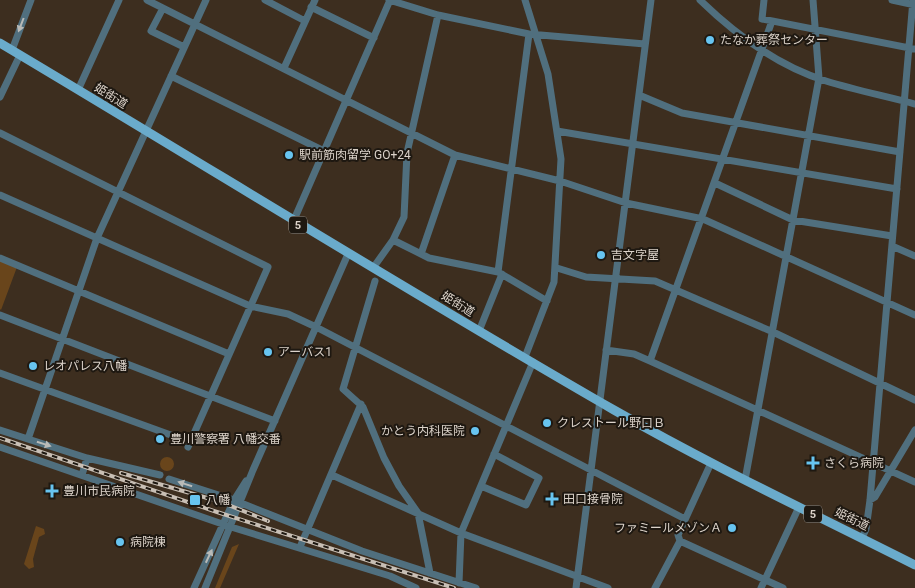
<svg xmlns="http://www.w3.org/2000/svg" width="915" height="588" font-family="Roboto,'Noto Sans JP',sans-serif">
<rect width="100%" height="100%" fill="#3d2e1f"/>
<path fill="#69451b" d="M0 260 17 267 1 310 0 309Z
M160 464a7 7 0 1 1 14 0a7 7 0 1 1-14 0Z
M36 526 44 529 45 534 39 537 33 559 34 567 29 569 24 564Z
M239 544 220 588H215L232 547Z"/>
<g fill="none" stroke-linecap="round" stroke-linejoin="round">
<path stroke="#506f7e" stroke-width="7" d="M147 0 455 155 560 181 626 203 703 219 915 315
M265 0 305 21
M389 0 438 15 529 34 645 44
M700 0C735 34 778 66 826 81 855 90 885 96 915 104
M764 0 762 19 915 49
M892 0 915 5
M311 7 374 38
M163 8 151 31 184 47
M12 50 31 0
M284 68 315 0
M171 76 324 151
M78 90 119 0
M639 95 682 113 900 152
M0 97 20 55
M557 131 897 189
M0 133 268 267 188 447
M715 183 793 220 892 236
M0 195 250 306 288 314 316 327 685 519
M293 222 390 0
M393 240 429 258 498 272 547 301
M892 246 915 256
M421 254 455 155
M0 258 229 354
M373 268 393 240 404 217 407 153 438 15
M557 268 586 277 655 281 773 332 915 400
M498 272 529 34
M375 281 343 389 363 407 384 458 399 486 418 513 430 573
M0 315 275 421
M479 331 502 274
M606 350 634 354 650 361 915 482
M525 357 554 282 561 159 548 74 525 0
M650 361 772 21
M0 373 190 442
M0 430 87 458 160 475
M28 439 97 238 206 0
M0 447 231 527 390 576 416 588
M711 463 678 535 680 541 783 588
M82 475 87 458
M332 475 461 533 608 588
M169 479 234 500
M745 480 819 78 813 0
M481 486 526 505 539 478 494 454
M870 500 875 497 915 430
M241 503 362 551 476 588
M862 538 866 529 870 500 913 0
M300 547 361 404
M459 583 461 533 533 362
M194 588 234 500 246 481
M205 588 253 470 348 254
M576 588 651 0
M655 588 680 541
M761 588 799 507"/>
<path stroke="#6aabcb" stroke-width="9" d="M0 43C205 165 407 291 614 410 712 466 814 514 915 565"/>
<g stroke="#c8bfb5" stroke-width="4">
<path id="rail" d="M0 438 217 512 454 588
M121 473 221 502 268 521"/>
</g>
<use href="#rail" stroke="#1e1811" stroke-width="2" stroke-dasharray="5.5" stroke-linecap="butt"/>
</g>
<defs><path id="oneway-solid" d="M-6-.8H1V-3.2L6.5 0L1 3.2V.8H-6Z" transform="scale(1.25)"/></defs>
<g fill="#b9bab7">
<use href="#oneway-solid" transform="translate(21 25) rotate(111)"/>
<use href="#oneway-solid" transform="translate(44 444) rotate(18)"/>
<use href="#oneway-solid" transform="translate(185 484) rotate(-162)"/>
<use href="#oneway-solid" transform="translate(209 556) rotate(-65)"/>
</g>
<g fill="#67c4f0" stroke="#1e1811" stroke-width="2">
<circle cx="710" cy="40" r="5"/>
<circle cx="289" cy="155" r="5"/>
<circle cx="601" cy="255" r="5"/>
<circle cx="268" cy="352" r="5"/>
<circle cx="33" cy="366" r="5"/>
<circle cx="547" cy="423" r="5"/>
<circle cx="475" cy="431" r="5"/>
<circle cx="160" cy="439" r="5"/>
<path d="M810.5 455.5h5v5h5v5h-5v5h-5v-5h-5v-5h5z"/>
<path d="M49.5 483.5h5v5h5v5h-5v5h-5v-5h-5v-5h5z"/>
<path d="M549.5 491.5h5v5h5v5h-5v5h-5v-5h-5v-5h5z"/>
<rect x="189" y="494" width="12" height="12" rx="2.5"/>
<circle cx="732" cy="528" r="5"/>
<circle cx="120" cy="542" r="5"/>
</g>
<g text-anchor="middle" stroke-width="4" stroke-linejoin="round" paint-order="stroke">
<g fill="#1e1811" stroke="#a39b92" stroke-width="1">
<rect x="289" y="216.5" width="18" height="17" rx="4"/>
<rect x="804" y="505.5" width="18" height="17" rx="4"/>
</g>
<g font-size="11" font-weight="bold" fill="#dcd3ca">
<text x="298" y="229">5</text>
<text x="813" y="518">5</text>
</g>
<g font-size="12" fill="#dcd3ca" stroke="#1e1811" text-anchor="start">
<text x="720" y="44">たなか葬祭センター</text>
<text x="299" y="159">駅前筋肉留学 GO+24</text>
<text x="611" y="259">吉文字屋</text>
<text x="278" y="356">アーバス1</text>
<text x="43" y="370">レオパレス八幡</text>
<text x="557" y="427">クレストール野口Ｂ</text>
<text x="465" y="435" text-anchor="end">かとう内科医院</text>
<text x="170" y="443">豊川警察署 八幡交番</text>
<text x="824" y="467">さくら病院</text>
<text x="63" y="495">豊川市民病院</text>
<text x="563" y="503">田口接骨院</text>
<text x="206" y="504">八幡</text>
<text x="722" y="532" text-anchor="end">ファミールメゾンＡ</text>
<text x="130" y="546">病院棟</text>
</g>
<g font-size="12" fill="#dcd3ca" stroke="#1e1811">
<text transform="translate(111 96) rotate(32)" y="4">姫街道</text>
<text transform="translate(458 304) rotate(32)" y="4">姫街道</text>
<text transform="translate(852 519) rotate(26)" y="4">姫街道</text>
</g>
</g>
</svg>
